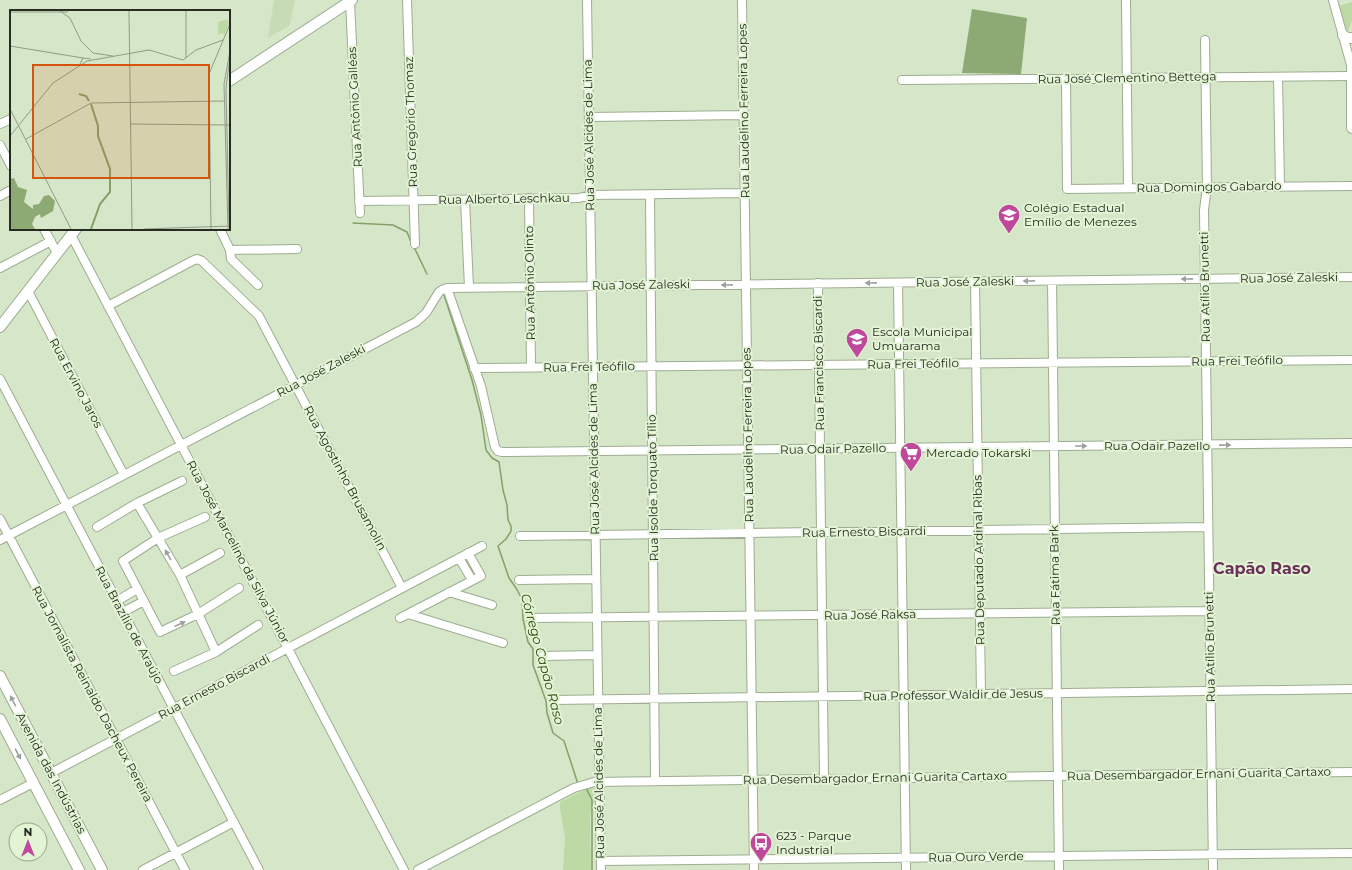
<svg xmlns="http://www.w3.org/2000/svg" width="1352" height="870" font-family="Montserrat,sans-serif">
<rect width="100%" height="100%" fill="#d6e6c8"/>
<path fill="#c8dbb7" d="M274 0H295L290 25 268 38Z"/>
<path fill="#bedaa4" d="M1352 2V21L1347 33 1339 6Z
M595 785 599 797 592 804 590 818 591 870H563L565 837 560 809V802Z"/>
<path fill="#8da974" d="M972 9 1027 18 1021 74 962 73Z"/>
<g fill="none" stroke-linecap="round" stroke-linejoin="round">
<path stroke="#84a06b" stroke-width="1.5" d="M353 223 393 225 407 232 411 242
M414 247 427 274
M443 292 472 380 481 415 486 450 492 458 499 462 503 490 507 505 508 520 511 526V531L506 539 498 546 509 578 516 588 522 599 523 619 528 642 533 649V665L546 701 547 713 553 733 564 741 578 784
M586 788 592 800V870"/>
<g stroke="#9ead91" stroke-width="10">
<path id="minor" d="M407 0 415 244
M587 0 601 870
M742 0 754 870
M1126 0 1128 188
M1333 0 1351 65
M350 1 360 213
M1205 40 1207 187 1204 210 1213 870
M1278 77 1280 186
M1066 79 1067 189 1352 186
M902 80 1352 76
M589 117 744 115
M0 124 11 119
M0 145 11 166
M650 195 655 781
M0 196 11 190
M529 198 531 368
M465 200 469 287
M359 201 579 198 590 195 745 193
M44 229 57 253
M220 229 230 250 231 259 258 285
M71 235 404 870
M230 250 297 249
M0 268 51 241
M1052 281 1059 870
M975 282 981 694
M818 283 824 779
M898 283 906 870
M447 288 481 386 495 447 498 451 502 452 1352 443
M28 291 124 475
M108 306 192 261 197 259 202 261 259 316 402 588
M474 368 1352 360
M0 379 259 870
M137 503 180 575 216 652
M205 517 158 538 123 561 160 632 198 614 239 588
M0 519 185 870
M97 527 137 503 182 481
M520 536 1208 527
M0 540 416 322 426 313 439 292 442 290 447 288 1352 277
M459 558 472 580
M180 575 220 553
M519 580 596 579
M449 592 492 605
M117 601 137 589
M123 612 144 601
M408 614 503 643
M400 618 481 576 468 553
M531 618 1210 611
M542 656 597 655
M174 671 216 652 258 625
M554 700 1352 689
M51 773 482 546
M0 800 33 783
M601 861 1352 853
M143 870 234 822
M418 870 566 792 574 788 594 782 1352 772"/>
</g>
<g stroke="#9ead91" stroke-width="12">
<path id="major" d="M1343 35 1347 38H1352
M1352 59V128
M229 81 352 0
M0 327 76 229
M0 676 102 870
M0 719 79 870"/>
</g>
<use href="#minor" stroke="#fff" stroke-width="8"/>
<use href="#major" stroke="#fff" stroke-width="10"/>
</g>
<defs><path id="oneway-solid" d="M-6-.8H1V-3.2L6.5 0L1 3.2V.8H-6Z"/></defs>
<g fill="#9da09b">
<use href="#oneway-solid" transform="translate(1187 279) rotate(179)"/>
<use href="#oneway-solid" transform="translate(1029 281) rotate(179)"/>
<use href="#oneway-solid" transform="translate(871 283) rotate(179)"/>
<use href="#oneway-solid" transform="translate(727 285) rotate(179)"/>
<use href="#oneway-solid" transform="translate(1225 445) rotate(-1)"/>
<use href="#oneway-solid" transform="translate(1081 446)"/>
<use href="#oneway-solid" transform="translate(168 555) rotate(-120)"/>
<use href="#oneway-solid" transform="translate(180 624) rotate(-24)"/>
<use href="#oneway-solid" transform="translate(13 701) rotate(-118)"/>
<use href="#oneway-solid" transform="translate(18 754) rotate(62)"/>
</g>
<defs>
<g id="school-pin" transform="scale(1.15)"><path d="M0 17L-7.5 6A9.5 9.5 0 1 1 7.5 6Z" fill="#bf479c" stroke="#e3f4d5"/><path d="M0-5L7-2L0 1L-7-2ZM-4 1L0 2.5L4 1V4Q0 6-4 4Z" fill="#fff"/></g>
<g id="supermarket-pin" transform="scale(1.15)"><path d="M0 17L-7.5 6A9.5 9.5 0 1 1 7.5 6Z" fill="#bf479c" stroke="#e3f4d5"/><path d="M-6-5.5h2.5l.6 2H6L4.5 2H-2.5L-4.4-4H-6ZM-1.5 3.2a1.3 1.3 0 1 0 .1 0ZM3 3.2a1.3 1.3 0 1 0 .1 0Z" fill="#fff"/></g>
<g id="bus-pin" transform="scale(1.15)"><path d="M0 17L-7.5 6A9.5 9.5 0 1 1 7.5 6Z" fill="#bf479c" stroke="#e3f4d5"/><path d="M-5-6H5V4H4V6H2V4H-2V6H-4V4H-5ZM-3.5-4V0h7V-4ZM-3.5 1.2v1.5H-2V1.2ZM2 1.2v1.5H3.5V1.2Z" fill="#fff"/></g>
</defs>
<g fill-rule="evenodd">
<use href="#school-pin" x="1009" y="215"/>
<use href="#school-pin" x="857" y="339"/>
<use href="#supermarket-pin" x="911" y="453"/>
<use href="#bus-pin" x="761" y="843"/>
</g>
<g text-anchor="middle" stroke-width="4" stroke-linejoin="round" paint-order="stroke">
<g font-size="12" fill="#262c21" stroke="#e3f4d5">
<text transform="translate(1127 78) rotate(-1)" y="4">Rua José Clementino Bettega</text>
<text transform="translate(355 107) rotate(-93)" y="4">Rua Antônio Galléas</text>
<text transform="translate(744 111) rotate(-91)" y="4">Rua Laudelino Ferreira Lopes</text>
<text transform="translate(411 122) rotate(-92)" y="4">Rua Gregório Thomaz</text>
<text transform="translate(589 135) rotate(-91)" y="4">Rua José Alcides de Lima</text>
<text transform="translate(1209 187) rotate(-1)" y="4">Rua Domingos Gabardo</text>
<text transform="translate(504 199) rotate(-1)" y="4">Rua Alberto Leschkau</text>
<text transform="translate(1289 278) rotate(-1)" y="4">Rua José Zaleski</text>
<text transform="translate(965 282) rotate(-1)" y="4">Rua José Zaleski</text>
<text transform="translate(530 283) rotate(-91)" y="4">Rua Antônio Olinto</text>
<text transform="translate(641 285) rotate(-1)" y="4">Rua José Zaleski</text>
<text transform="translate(1205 287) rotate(-91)" y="4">Rua Atílio Brunetti</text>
<text transform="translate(1237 361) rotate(-1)" y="4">Rua Frei Teófilo</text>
<text transform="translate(819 363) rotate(-91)" y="4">Rua Francisco Biscardi</text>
<text transform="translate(913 364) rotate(-1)" y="4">Rua Frei Teófilo</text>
<text transform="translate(589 367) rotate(-1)" y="4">Rua Frei Teófilo</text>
<text transform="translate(321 371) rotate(-28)" y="4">Rua José Zaleski</text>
<text transform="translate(76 383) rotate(62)" y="4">Rua Ervino Jaros</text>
<text transform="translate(748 435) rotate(-91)" y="4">Rua Laudelino Ferreira Lopes</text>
<text x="1157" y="450">Rua Odair Pazello</text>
<text transform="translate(833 449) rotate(-1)" y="4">Rua Odair Pazello</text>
<text transform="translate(594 459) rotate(-91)" y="4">Rua José Alcides de Lima</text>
<text transform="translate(345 478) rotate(62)" y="4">Rua Agostinho Brusamolin</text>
<text transform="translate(653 488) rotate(-91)" y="4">Rua Isolde Torquato Tílio</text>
<text transform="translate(864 532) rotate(-1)" y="4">Rua Ernesto Biscardi</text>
<text transform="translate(238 552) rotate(62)" y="4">Rua José Marcelino da Silva Júnior</text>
<text transform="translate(979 560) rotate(-91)" y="4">Rua Deputado Ardinal Ribas</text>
<text transform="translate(1055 575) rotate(-91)" y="4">Rua Fátima Bark</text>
<text transform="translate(870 615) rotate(-1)" y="4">Rua José Raksa</text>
<text transform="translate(129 625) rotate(62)" y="4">Rua Brazílio de Araújo</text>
<text transform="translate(1210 647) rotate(-91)" y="4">Rua Atílio Brunetti</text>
<text transform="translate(214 687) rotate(-28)" y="4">Rua Ernesto Biscardi</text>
<text transform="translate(92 694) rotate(62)" y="4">Rua Jornalista Reinaldo Dacheux Pereira</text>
<text transform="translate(953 695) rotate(-1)" y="4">Rua Professor Waldir de Jesus</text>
<text transform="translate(51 773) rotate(62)" y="4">Avenida das Indústrias</text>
<text transform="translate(1199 774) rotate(-1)" y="4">Rua Desembargador Ernani Guarita Cartaxo</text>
<text transform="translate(875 778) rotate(-1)" y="4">Rua Desembargador Ernani Guarita Cartaxo</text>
<text transform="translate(599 783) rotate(-91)" y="4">Rua José Alcides de Lima</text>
<text transform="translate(976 857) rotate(-1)" y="4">Rua Ouro Verde</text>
</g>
<g font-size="12" fill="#262c21" stroke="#e3f4d5" text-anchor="start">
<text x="1024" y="212">Colégio Estadual<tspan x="1024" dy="14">Emílio de Menezes</tspan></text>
<text x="872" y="336">Escola Municipal<tspan x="872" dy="14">Umuarama</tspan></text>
<text x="926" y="457">Mercado Tokarski</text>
<text x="776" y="840">623 - Parque<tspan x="776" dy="14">Industrial</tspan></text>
</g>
<g font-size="13" font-style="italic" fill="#2d470c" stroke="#e3f4d5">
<text transform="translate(543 659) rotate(75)" y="5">Córrego Capão Raso</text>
</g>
<g font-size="16" font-weight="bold" fill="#6c315a" stroke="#e3f4d5">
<text x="1262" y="574">Capão Raso</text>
</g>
</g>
<g transform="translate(10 10)">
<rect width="220" height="220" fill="#d6e6c8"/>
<path d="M217 9 219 13 214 26 213 23 208 25V12Z" fill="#bedaa4"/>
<path d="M4 168 8 177 17 180 14 192 23 199V195L29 194 34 186 39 185 45 191 43 201 31 208 30 204 25 207 22 214 25 219H0V169Z" fill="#8da974"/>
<path fill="none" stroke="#84a06b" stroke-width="2" d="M69 84 76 86 79 91M81 219 90 194 100 182V159L88 126V116L81 94"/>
<path fill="none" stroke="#909c85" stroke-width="1" d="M50 1 60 8 71 31 83 43 103 46M119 1 122 219M176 1V48M0 2H58M0 36 73 48M70 54 73 48 81 49M0 99 61 219M120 114 220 115M0 126 43 73 77 51 139 40 173 50 186 40 213 30M16 129 81 93 214 91M219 216 216 77 220 48M134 219 220 216M201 219 199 64 220 14M218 219 214 74 220 41"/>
<path fill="#d5540e" fill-opacity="0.15" stroke="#d5540e" stroke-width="2" d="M23 55H199V168H23Z"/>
<rect width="220" height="220" fill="none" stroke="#262c21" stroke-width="2"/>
</g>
<g transform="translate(28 842)"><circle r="19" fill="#e3f4d5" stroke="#97a48d"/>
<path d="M0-3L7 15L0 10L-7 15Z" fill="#bf479c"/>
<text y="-6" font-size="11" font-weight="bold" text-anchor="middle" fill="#262c21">N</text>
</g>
</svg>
